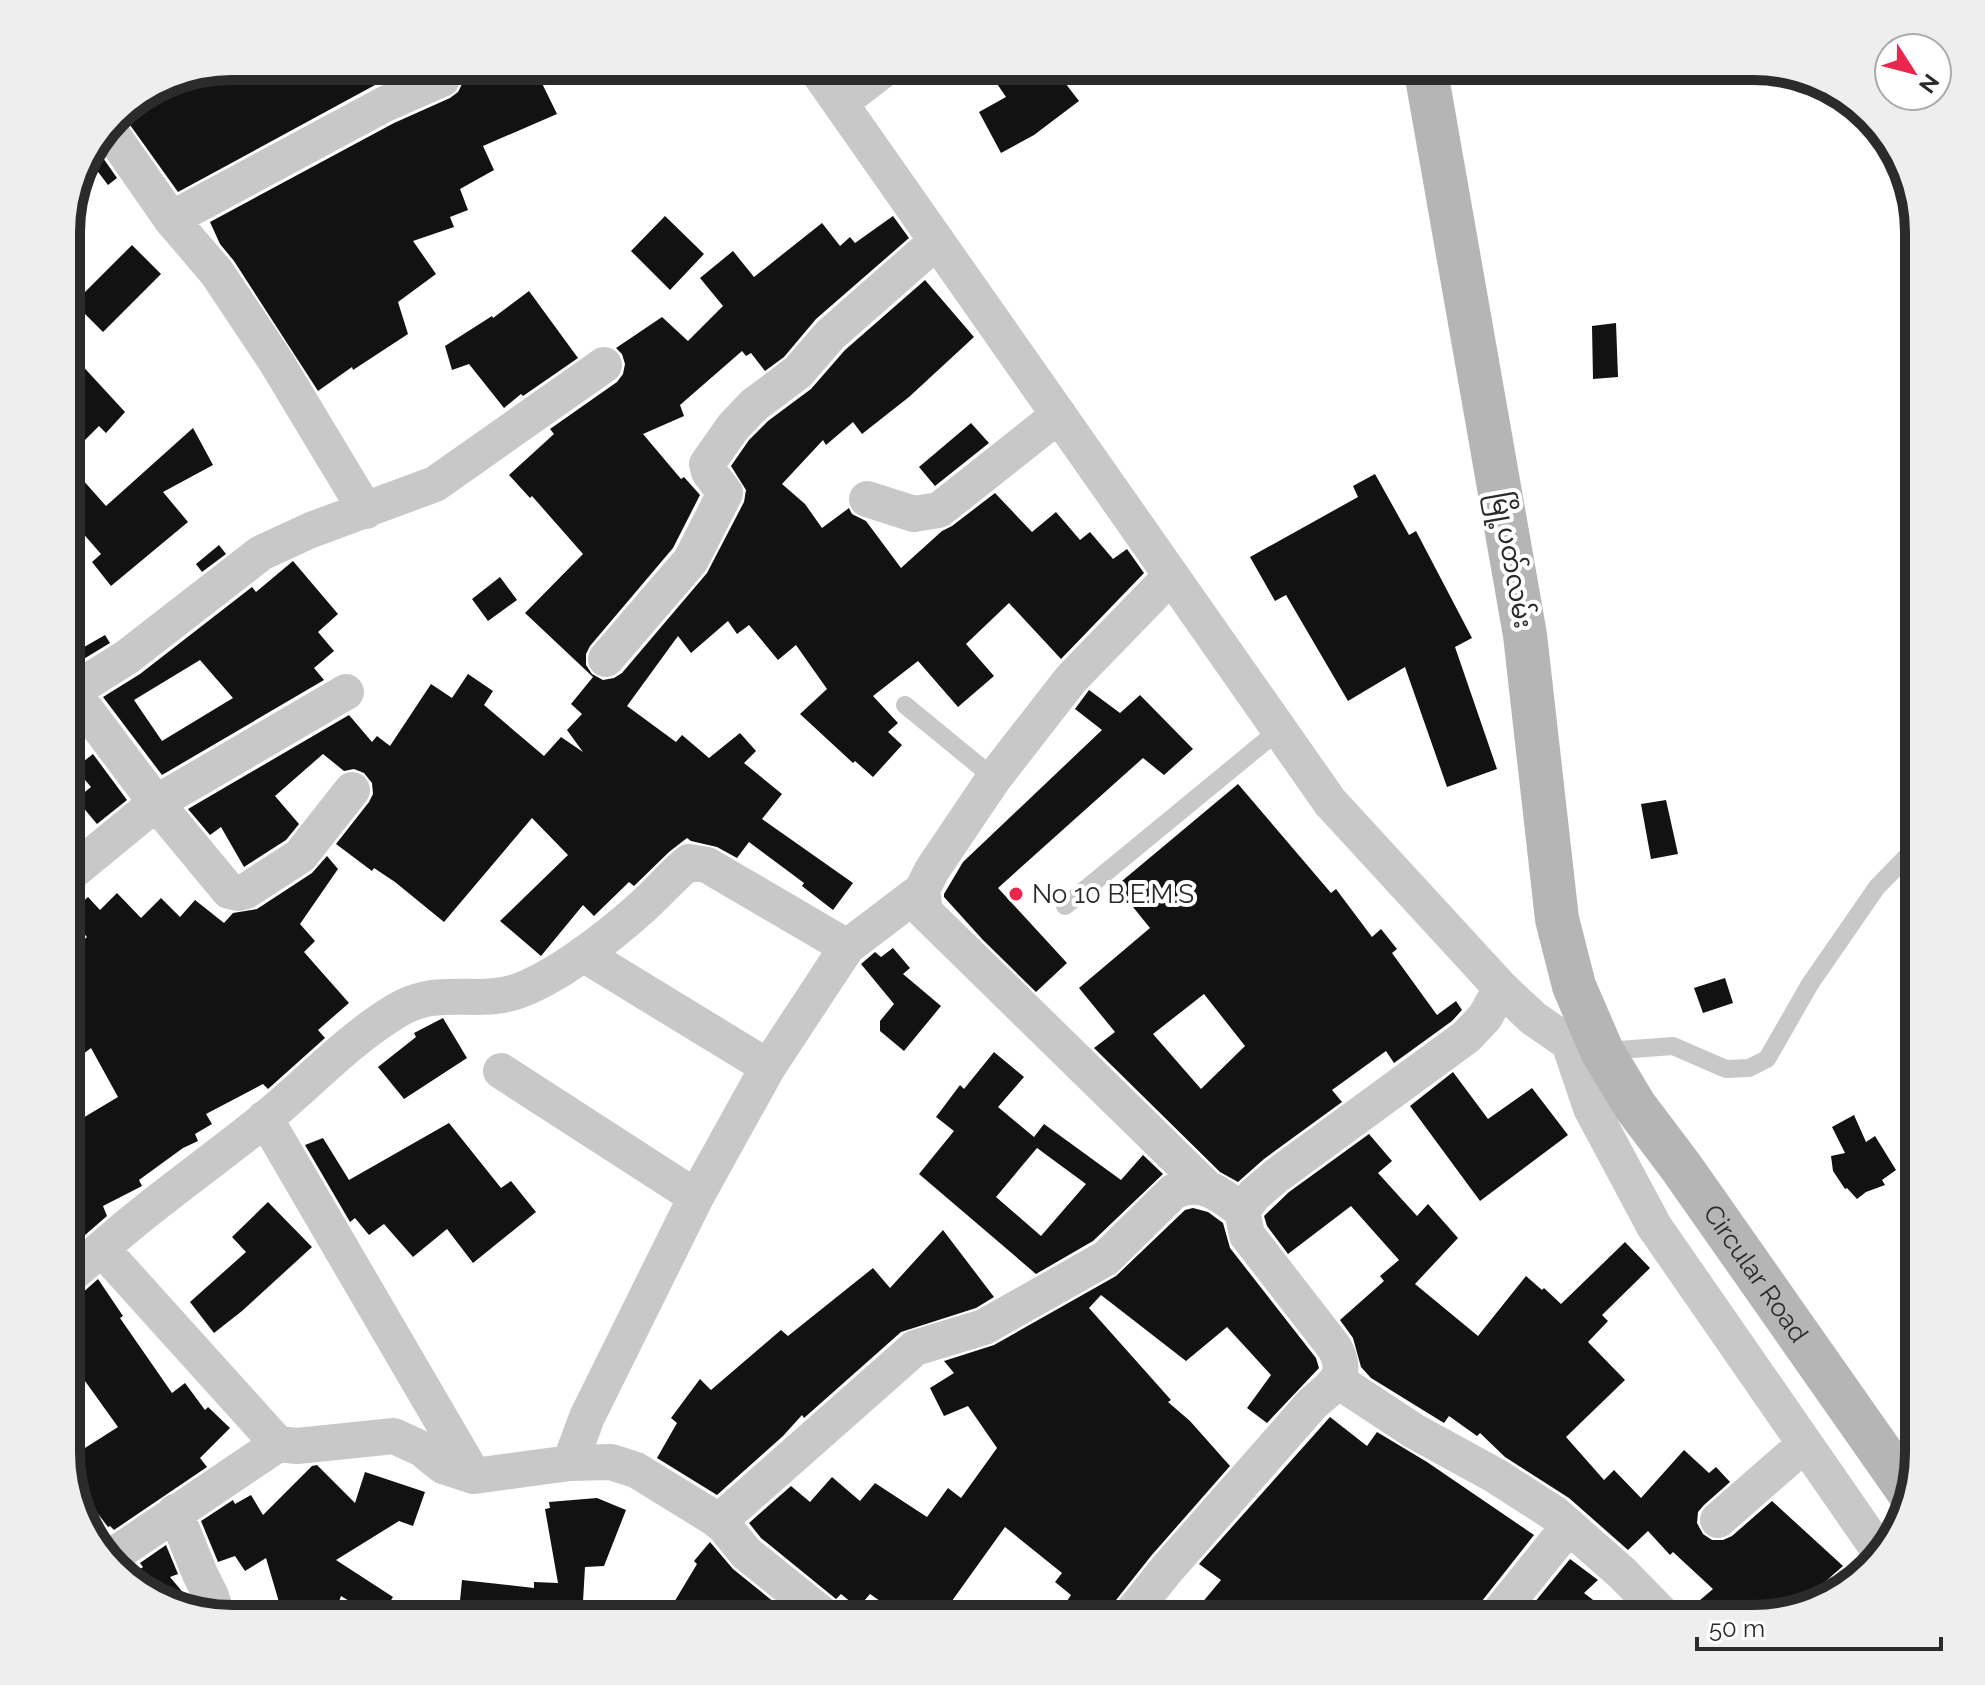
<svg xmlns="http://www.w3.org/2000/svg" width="1985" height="1685" font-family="Raleway,'Noto Sans Myanmar',sans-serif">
<rect width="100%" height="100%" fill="#fff"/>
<path fill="#121212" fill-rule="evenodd" d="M232 66H419L375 85 178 192 120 111 169 78Z
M458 66H497L508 82 535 69 557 114 483 146 494 170 460 189 468 210 450 217 454 227 413 241 436 274 398 302 408 334 353 370 352 367 318 391 234 261 220 244 210 222 394 123 450 98 458 92 463 82Z
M985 66H1052L1079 101 1034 135 1001 153 979 112 1006 97Z
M94 145 117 178 108 185 86 156Z
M665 216 704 254 670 290 631 251Z
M893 216 909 238 816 319 784 357 765 371 751 353 746 356 742 351 680 405 684 416 643 434 681 479 684 477 700 495 673 548 590 646 586 654V665L592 674 603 680 614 678 622 673 707 573 744 502 746 490 731 466 749 440 768 421 811 389 845 350 925 280 974 337 909 397 862 434 853 422 826 445 823 440 782 484 805 504 822 528 849 508 852 514 866 521 901 568 942 531 952 526 995 493 1032 532 1056 512 1080 540 1090 532 1113 559 1127 549 1144 573 1061 659 1009 603 966 644 994 676 958 707 918 661 873 696 898 723 888 732 902 745 873 777 855 761 853 763 800 714 827 689 796 645 778 660 749 625 737 634 728 621 691 653 678 636 627 706 676 742 682 735 709 758 740 733 756 751 744 763 782 794 762 819 853 883 833 910 802 886 804 883 749 842 737 858 717 847 691 841 687 838 669 852 634 886 629 882 594 916 583 905 541 956 500 921 568 855 532 818 444 922 395 882 374 868 372 871 336 844 369 802 373 794 372 783 364 773 354 769 344 771 323 754 275 796 299 824 286 840 244 867 221 827 210 835 188 809 349 715 372 742 377 736 390 746 431 684 452 698 468 674 493 691 484 705 544 756 561 737 583 752 567 730 582 714 571 704 593 677 525 613 583 554 532 496 530 498 509 475 554 434 550 429 617 382 623 374 625 364 622 354 616 348 662 317 688 341 723 306 700 278 733 251 754 277 822 223 840 246 850 237 855 243Z
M132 245 161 274 103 332 74 303Z
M529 291 578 358 523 396 521 394 504 408 469 364 452 370 445 346 492 316 493 318Z
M1616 323 1618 377 1593 379 1592 326Z
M66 348 125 412 106 433 99 426 66 459Z
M971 423 989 443 935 486 919 467Z
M193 428 213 465 163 492 188 522 111 586 92 562 101 554 66 514V461L106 506Z
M1375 474 1409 535 1416 531 1472 638 1455 647 1497 769 1447 787 1405 667 1348 701 1286 595 1275 601 1250 557 1358 497 1353 486Z
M219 545 226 554 202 572 196 564Z
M293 561 338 614 318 632 334 651 314 668 324 680 162 775 103 697 140 674 252 587 256 592ZM200 660 233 698 162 741 134 700Z
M500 577 517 600 488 621 472 599Z
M105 635 110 643 77 663 72 654Z
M1089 690 1120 713 1140 695 1193 749 1164 775 1143 758 998 888 1067 963 1036 992 983 940 944 897V894L963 862 1102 730 1075 709Z
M93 754 127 800 97 824 76 799 91 787 75 768Z
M1238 784 1331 893 1336 889 1372 937 1381 929 1397 949 1392 953 1437 1015 1456 1001 1462 1010 1452 1021 1394 1063 1386 1051 1332 1090 1342 1102 1264 1159 1238 1182 1220 1172 1094 1048 1115 1032 1079 988 1150 928 1116 886ZM1204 994 1245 1046 1201 1089 1153 1034Z
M1666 800 1678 854 1651 859 1641 804Z
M327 856 338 869 300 924 315 941 304 952 349 1003 318 1030 325 1038 268 1089 263 1084 206 1114 212 1124 195 1134 198 1141 183 1148 139 1180 142 1186 103 1206 107 1216 85 1235 73 1240 75 1244 66 1251V1128L118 1097 91 1048 66 1067V956L87 937 67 916 88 897 100 910 117 893 141 918 161 898 180 917 195 900 224 923 233 913 257 909 312 873Z
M893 948 910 968 903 974 941 1006 904 1051 880 1031V1021L894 1004 861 964 875 952 881 957Z
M1725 978 1733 1003 1703 1013 1694 988Z
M443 1018 467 1058 404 1099 378 1067 416 1037 414 1033Z
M994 1052 1024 1077 998 1107 1034 1137 1044 1124 1121 1180 1143 1155 1163 1174 1093 1241 1036 1274 919 1174 954 1131 936 1117 960 1085 964 1089ZM1037 1148 1086 1184 1041 1236 996 1197Z
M1453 1072 1488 1119 1532 1088 1568 1135 1480 1201 1410 1106Z
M1854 1115 1866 1142 1875 1136 1896 1170 1882 1180 1885 1185 1866 1192 1857 1199 1847 1188 1845 1189 1833 1171 1831 1156 1845 1153 1832 1127Z
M449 1123 501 1188 511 1181 536 1212 473 1263 447 1229 413 1257 384 1224 369 1235 355 1218 350 1222 305 1145 323 1138 349 1180Z
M1369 1134 1392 1161 1378 1173 1417 1216 1428 1204 1458 1238 1415 1284 1478 1336 1526 1276 1542 1290 1544 1288 1561 1304 1625 1242 1650 1268 1602 1315 1608 1321 1588 1342 1625 1380 1566 1437 1604 1480 1614 1470 1641 1498 1684 1450 1709 1473 1716 1467 1730 1482 1704 1505 1698 1512 1697 1523 1703 1534 1712 1540H1723L1732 1536 1772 1501 1843 1566 1818 1588 1827 1599 1817 1606 1752 1619H1687L1686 1612 1713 1589 1673 1552 1670 1555 1648 1531 1628 1550 1569 1498 1505 1457 1480 1433 1477 1436 1449 1416 1444 1423 1371 1378 1361 1367 1353 1338 1340 1320 1384 1281 1380 1276 1399 1260 1351 1206 1288 1254 1267 1226 1264 1216 1289 1192Z
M268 1202 312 1247 242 1311 214 1333 190 1302 246 1252 232 1237Z
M1193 1208 1208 1212 1223 1223 1230 1248 1316 1358 1319 1368 1267 1423 1247 1408 1271 1375 1227 1327 1186 1361 1101 1295 1089 1308 1171 1400 1168 1402 1190 1421 1230 1466 1151 1556 1101 1619H1055L1071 1595 1055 1582 1062 1573 1005 1527 939 1619H906L870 1594 858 1608 841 1594 836 1599 761 1538 749 1523 791 1486 810 1502 832 1477 860 1501 875 1483 927 1517 948 1488 961 1498 997 1448 968 1406 944 1416 930 1388 954 1373 944 1361 994 1345 1116 1276 1185 1210Z
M943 1230 994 1297 976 1308 901 1332 804 1418 802 1415 783 1436 717 1495 657 1458 677 1423 671 1418 700 1379 711 1390 781 1330 788 1336 873 1268 890 1288Z
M98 1279 123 1316 120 1318 172 1393 185 1383 205 1410 208 1407 230 1428 200 1458 207 1467 114 1530 110 1526 108 1527 70 1477 66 1463V1460L118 1427 85 1381 77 1385 66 1369V1299L80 1295Z
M1330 1417 1367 1446 1377 1432 1427 1462 1534 1535 1478 1606 1474 1619H1219L1201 1604 1221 1580 1199 1564Z
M317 1465 355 1503 365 1472 425 1492 413 1526 399 1521 336 1560 393 1597 379 1619 341 1596 333 1619 279 1602 266 1558 245 1571 235 1556 218 1562 201 1521 233 1500 235 1504 251 1495 263 1515 312 1466Z
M597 1498 626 1510 604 1566 585 1567 582 1619 514 1614V1617L459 1611 462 1580 534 1588V1582L558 1583 545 1509 550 1508 549 1502Z
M710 1542 733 1569 780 1607 772 1619H699L673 1604 697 1564 694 1561Z
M166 1545 178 1574 170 1577 191 1602 194 1611 169 1606 140 1588 131 1576 143 1567 140 1563Z
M1570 1559 1598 1580 1584 1593 1618 1619H1521Z"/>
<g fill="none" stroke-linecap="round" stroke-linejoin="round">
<path stroke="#c8c8c8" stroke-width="18" d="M905 705 994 778
M1065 906 1279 730
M1605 1051 1673 1046 1726 1069 1749 1068 1767 1059 1810 984 1877 887 1919 844"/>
<path stroke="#c8c8c8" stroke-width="36" d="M814 66 1330 802 1501 988 1533 1018 1569 1043 1602 1051
M840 103 888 66
M107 127 171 219 217 273 275 360 366 511
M171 219 385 104 442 79
M867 499 914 514 939 510 1059 415
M1170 577 1071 679 994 778 932 870 922 890 925 912 1206 1187
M606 659 691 560 725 493 709 472 707 464 733 427 754 405 798 372 830 335 937 241
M66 683 156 803 229 891 238 893 246 891 300 856 352 790
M73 691 127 657 261 553 311 530 435 484 604 365
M66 877 156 803 346 692
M583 954 768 1067
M1569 1043 1591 1108 1654 1226 1882 1555
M501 1071 696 1197
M265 1118 474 1476
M102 1249 278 1444
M66 1279C91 1258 115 1236 140 1216 181 1183 224 1152 265 1119 309 1083 348 1040 396 1011 438 985 475 1005 515 992 555 979 610 936 641 908 658 893 672 876 689 862L707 865 847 947
M1338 1381 1414 1431 1496 1476 1555 1514 1622 1573 1667 1619
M570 1463 587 1417 696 1197 768 1067 847 947 922 890
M175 1512 200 1574 211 1596 217 1616
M714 1518 724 1526 746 1553 828 1619
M1718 1520 1805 1444
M108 1559 278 1444 297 1446 394 1436 422 1449 443 1466 474 1476 570 1463 611 1462 636 1470 714 1518 725 1516 915 1348 984 1327 1106 1258 1173 1192C1200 1178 1221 1194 1242 1211
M1127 1619 1167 1569 1312 1404C1332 1386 1351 1377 1334 1347L1247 1235 1242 1211 1254 1195 1276 1176 1466 1037 1485 1017 1501 988
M1494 1619 1569 1526"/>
<path stroke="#b5b5b5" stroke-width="44" id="s1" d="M1425 66 1525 635 1557 919 1574 986 1602 1051 1635 1106 1681 1167 1911 1495"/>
</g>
<circle fill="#ea264e" stroke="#fff" stroke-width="3" cx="1016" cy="894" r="8"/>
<g text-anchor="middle" stroke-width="8" stroke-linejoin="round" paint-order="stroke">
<g font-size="26" fill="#2b2b2b" stroke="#fff">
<text transform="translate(1512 560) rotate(80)" y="9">မြို့ပတ်လမ်း</text>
<text dy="9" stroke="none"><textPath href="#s1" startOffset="1274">Circular Road</textPath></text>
</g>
<g font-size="26" fill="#2b2b2b" stroke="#fff" text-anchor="start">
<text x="1032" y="903">No 10 B.E.M.S</text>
</g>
</g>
<path d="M0 0H1985V1685H0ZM232 80H1753A152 152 0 0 1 1905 232V1453A152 152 0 0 1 1753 1605H232A152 152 0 0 1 80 1453V232A152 152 0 0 1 232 80Z" fill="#eee" fill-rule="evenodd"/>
<path fill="none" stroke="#2b2b2b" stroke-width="10" d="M232 80H1753A152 152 0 0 1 1905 232V1453A152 152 0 0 1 1753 1605H232A152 152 0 0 1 80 1453V232A152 152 0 0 1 232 80Z"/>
<g transform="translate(1913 72) rotate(126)"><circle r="38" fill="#ffffff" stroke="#aaaaaa" stroke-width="2"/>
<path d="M0-6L14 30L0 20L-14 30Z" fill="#ea264e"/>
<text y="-12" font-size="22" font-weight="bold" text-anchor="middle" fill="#2b2b2b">N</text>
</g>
<path d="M1697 1637v12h244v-12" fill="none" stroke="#2b2b2b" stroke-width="4"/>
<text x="1709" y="1637" font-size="24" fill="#2b2b2b" stroke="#ffffff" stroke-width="6" paint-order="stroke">50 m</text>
</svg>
